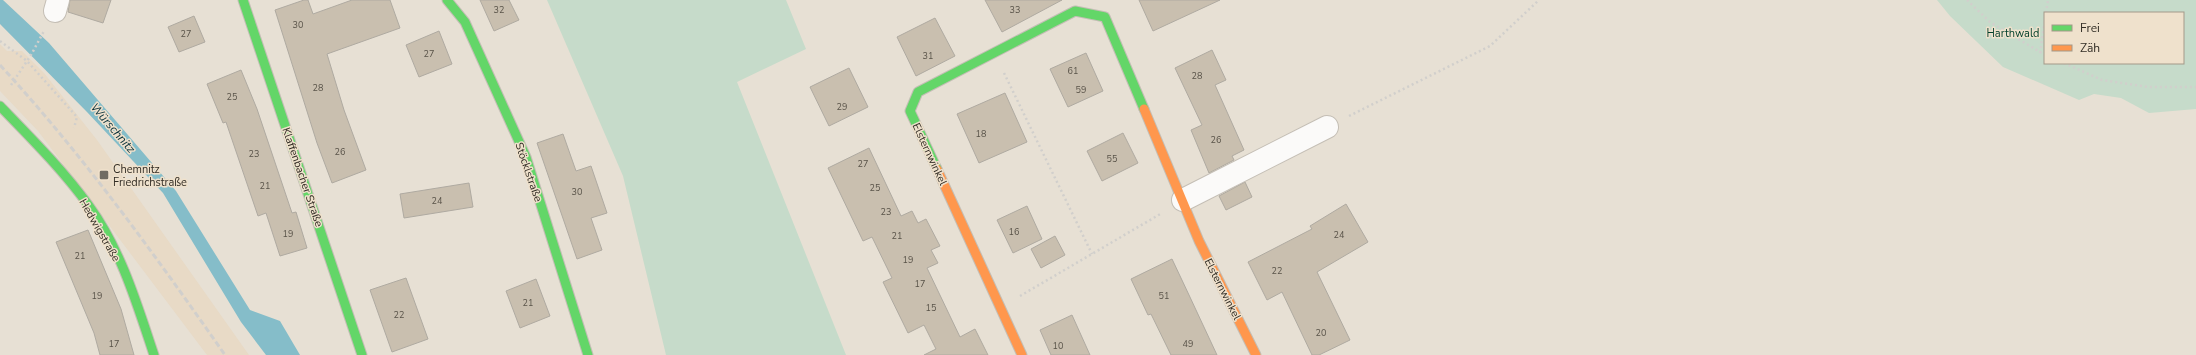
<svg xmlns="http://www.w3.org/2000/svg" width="2196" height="355" font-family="'Nunito Sans',sans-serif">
<rect width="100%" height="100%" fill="#e7e0d4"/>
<path fill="#e8dac6" d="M0 44 7 51H22L44 73 97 140 249 355H207L38 131 0 91Z"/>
<path fill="#c6dbca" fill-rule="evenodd" d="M547 0H786L806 49 737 82 846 355H666L623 176Z
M1937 0H2196V109L2149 113 2121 98 2094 94 2079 100 2003 67 1950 16ZM2045 13H2183V63H2045Z"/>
<path fill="#85bdc9" d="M0 0H3L49 43 176 191 250 310 280 321 300 355H266L241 322 163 193 87 112 0 24Z"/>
<path fill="#c9bfaf" stroke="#afaaa1" d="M70 0H111L103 23 68 12Z
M304 0H308L313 14 352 0H390L400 28 327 54 344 110 366 170 332 183 317 143 275 10Z
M480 0H509L519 20 494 31Z
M985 0H1062L1002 32Z
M1139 0H1220L1153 31Z
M194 16 205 42 179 52 168 27Z
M935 18 955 56 916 76 897 37Z
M439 31 452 64 419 77 406 45Z
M1212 50 1226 80 1215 85 1244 150 1232 156 1234 160 1209 173 1191 130 1202 125 1175 68Z
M1086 53 1103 91 1068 107 1050 69Z
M849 68 868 107 829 126 810 87Z
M241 70 257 109 292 213 296 212 307 248 280 256 266 213 258 216 226 122 223 123 207 84Z
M1005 93 1027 142 979 163 957 114Z
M1123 133 1138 163 1102 181 1087 151Z
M563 134 576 171 591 166 607 213 591 218 602 250 577 259 537 143Z
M869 148 901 216 912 211 918 223 926 219 940 246 931 250 938 263 927 268 960 337 975 329 988 355H924L936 349 924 325 908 333 883 282 892 278 872 237 863 241 828 168Z
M1245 182 1252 197 1226 210 1219 196Z
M469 183 473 207 404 218 400 194Z
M1346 204 1368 242 1317 272 1350 340 1319 355H1312L1282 292 1267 300 1248 262 1312 229 1310 226Z
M1027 206 1042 239 1013 253 997 220Z
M88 230 121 309 134 355H100L94 333 56 242Z
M1055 236 1065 255 1041 268 1031 249Z
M1172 259 1189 295 1217 355H1171L1151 314 1148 315 1131 279Z
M406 278 428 339 392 352 370 290Z
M536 279 550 316 520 328 506 291Z
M1072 315 1090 355H1051L1040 330Z"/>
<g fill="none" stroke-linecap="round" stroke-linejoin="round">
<g stroke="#c4beb5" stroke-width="24">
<path id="street" d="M55 11 58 0
M1183 200 1327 127"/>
</g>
<g stroke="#c4beb5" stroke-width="11">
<path id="fast" d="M243 0 362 355
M447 0 465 22 526 157 588 355
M0 106C31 138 63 170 89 206 121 250 137 304 154 355
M937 169 910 111 918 92 1075 11 1105 17 1144 109"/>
</g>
<g stroke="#c4beb5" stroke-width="11">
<path id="slow" d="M1144 109 1199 241 1256 355
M937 169 1022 355"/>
</g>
<path stroke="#d1cfcc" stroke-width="2.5" stroke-dasharray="2 3" stroke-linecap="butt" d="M1967 0 1990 22 2045 55
M2046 13 2048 0
M0 41 27 61 77 117 74 128
M2040 53 2045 19
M2064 63 2102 80 2149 87H2196
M1004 73 1092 254
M11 85 31 55 44 31
M1349 116 1490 46 1539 0
M1020 296 1162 213"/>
<use href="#street" stroke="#fbfaf9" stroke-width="22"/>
<use href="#fast" stroke="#63d668" stroke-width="9"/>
<use href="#slow" stroke="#ff974d" stroke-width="9"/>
<path stroke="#d1cfcc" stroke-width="3" stroke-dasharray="6 3" stroke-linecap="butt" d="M0 65C83 155 155 255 225 355"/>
</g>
<rect fill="#716c62" stroke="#efe1cc" stroke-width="1.5" x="99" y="170" width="10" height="10" rx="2"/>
<g text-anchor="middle" stroke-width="3" stroke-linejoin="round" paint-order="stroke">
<g font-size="9" fill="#585248">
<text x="499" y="13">32</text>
<text x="1015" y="13">33</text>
<text x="298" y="28">30</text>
<text x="186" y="37">27</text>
<text x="429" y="57">27</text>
<text x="928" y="59">31</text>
<text x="1073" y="74">61</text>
<text x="1197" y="79">28</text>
<text x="318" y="91">28</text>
<text x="1081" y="93">59</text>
<text x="232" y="100">25</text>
<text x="842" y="110">29</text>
<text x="981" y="137">18</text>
<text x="1216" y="143">26</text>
<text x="340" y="155">26</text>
<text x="254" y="157">23</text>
<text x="1112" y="162">55</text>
<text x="863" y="167">27</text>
<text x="265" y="189">21</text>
<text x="875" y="191">25</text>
<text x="577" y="195">30</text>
<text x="437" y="204">24</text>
<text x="886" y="215">23</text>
<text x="1014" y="235">16</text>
<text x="288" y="237">19</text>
<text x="1339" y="238">24</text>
<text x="897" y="239">21</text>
<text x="80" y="259">21</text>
<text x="908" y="263">19</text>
<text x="1277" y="274">22</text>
<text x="920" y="287">17</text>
<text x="97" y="299">19</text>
<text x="1164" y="299">51</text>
<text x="528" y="306">21</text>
<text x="931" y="311">15</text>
<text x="399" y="318">22</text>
<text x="1321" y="336">20</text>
<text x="114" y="347">17</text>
<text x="1188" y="347">49</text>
<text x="1058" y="349">10</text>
</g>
<g font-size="11" fill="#003f2a" stroke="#efe1cc">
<text x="2013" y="37">Harthwald</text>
</g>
<g font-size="11" fill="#322d25" stroke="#efe1cc">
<text transform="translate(930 154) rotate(65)" y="4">Elsternwinkel</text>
<text transform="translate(529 172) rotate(71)" y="4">Stöcklstraße</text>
<text transform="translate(303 177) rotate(71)" y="4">Klaffenbacher Straße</text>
<text transform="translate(100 230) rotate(60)" y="4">Hedwigstraße</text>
<text transform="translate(1223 289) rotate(63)" y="4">Elsternwinkel</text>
</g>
<g font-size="11" fill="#322d25" stroke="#efe1cc" text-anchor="start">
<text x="113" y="173">Chemnitz<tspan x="113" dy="13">Friedrichstraße</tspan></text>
</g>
<g font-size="12" font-style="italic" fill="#0b343d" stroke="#efe1cc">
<text transform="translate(113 128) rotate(49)" y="4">Würschnitz</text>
</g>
</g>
<rect x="2044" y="12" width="140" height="52" fill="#efe1cc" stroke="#a39989"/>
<rect x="2052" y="25" width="20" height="6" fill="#63d668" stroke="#a39989"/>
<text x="2080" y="32" font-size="12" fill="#322d25">Frei</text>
<rect x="2052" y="45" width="20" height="6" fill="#ff974d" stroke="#a39989"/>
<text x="2080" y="52" font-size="12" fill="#322d25">Zäh</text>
</svg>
